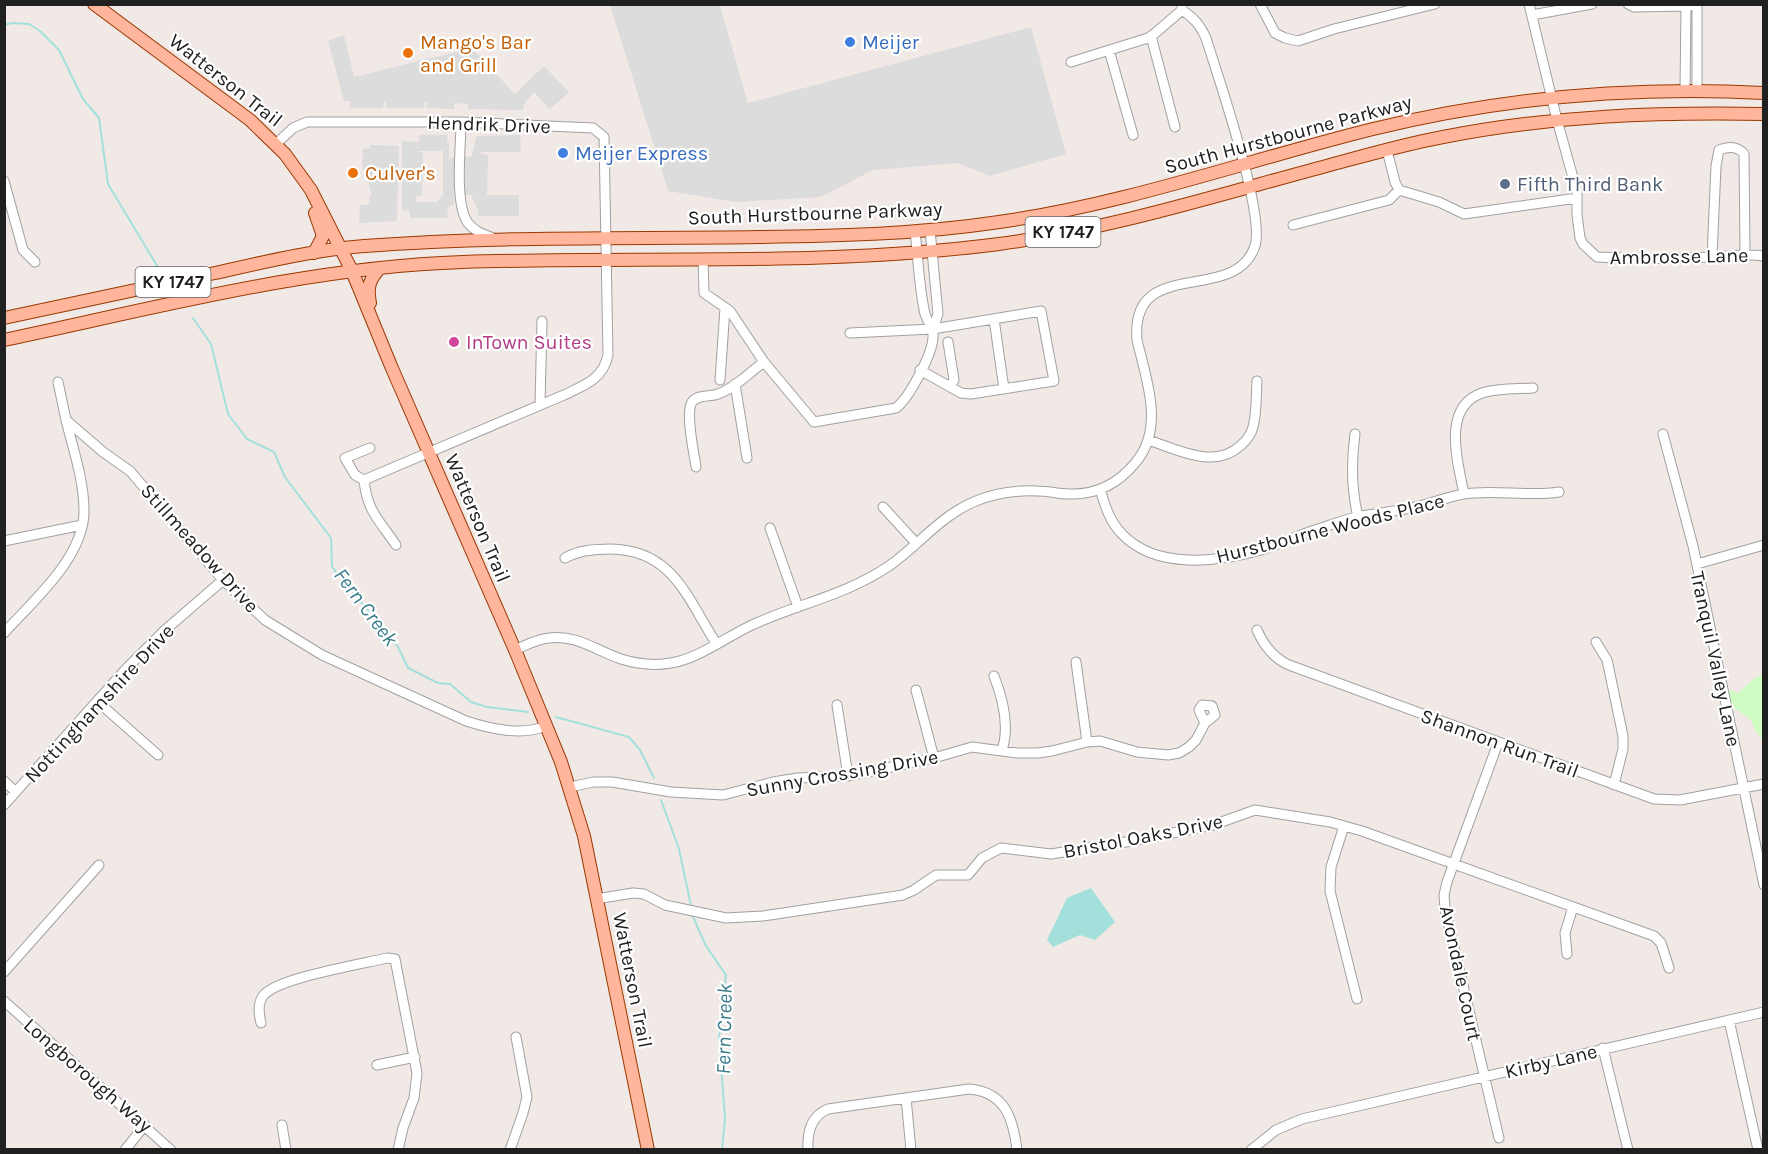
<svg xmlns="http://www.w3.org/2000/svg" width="1768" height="1154" font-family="Karla,sans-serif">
<rect width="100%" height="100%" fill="#f1e9e6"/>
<path fill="#cffcc2" d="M1763 674V740L1755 730 1751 720 1731 705 1727 689 1738 693 1755 678Z"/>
<path fill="#dcdcdc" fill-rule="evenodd" d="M610 5H720L748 103 1031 27 1066 154 989 176 958 163 873 170 821 197 736 202 668 191Z
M344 35 354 77 472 48 515 94 544 66 569 92 550 109 534 92 524 104 523 110 468 109V104L454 103V109L427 108V102H425L424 108H386V102H384L383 108H350V101H344L328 41Z
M419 135H447V142L449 143V160L455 156 454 204 448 208 447 218H410V211L402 210V141L419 142ZM417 151H443V195L437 202H416V196H422L423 153Z
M520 135 521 152H480L481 154 488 155 487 195H519V216H478V210L471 195H465V157L472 156 476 136Z
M370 145 399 146 397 221 359 223 360 205H367L370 202 369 197 372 195 362 165 363 149 370 148Z"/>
<path fill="#a4e0db" d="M1091 888 1115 922 1095 940 1080 935 1053 947 1047 940 1067 898Z"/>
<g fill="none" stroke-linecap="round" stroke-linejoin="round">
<path stroke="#a4e0db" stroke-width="2" d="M4 25 12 23 29 24 40 31 59 50 83 99 99 118 108 184 159 269
M193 318 211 344 228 414 247 439 274 452 285 477 331 538 332 567 398 647 408 668 438 683 450 684 471 702 487 707 528 712
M556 717 629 737 640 750 654 778
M661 800 679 849 691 906
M693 917 706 946 726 975 722 1003 724 1019 721 1023 719 1038 725 1118 722 1150"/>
<g stroke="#a1a1a1" stroke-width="11">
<path id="minor" d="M1260 4 1275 33 1285 38 1298 41 1334 29 1435 4
M1529 4 1557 120 1577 192V215L1580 238 1583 244 1597 257C1634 259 1671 259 1708 257 1727 257 1744 253 1764 256
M1628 4 1634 7 1690 6
M1697 5V90
M1532 15 1592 4
M1151 36 1175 127
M1109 50 1133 135
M1071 62 1148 38 1154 34 1182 10
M1685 90 1686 6
M461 122C461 146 454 204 468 223 474 231 482 234 491 237
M276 144 293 128 307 122H461L593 128 604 137 608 355C603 379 585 385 564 395L364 480
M1387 150 1395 182 1399 190 1439 202 1464 214 1577 198
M4 181 23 250 35 262
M1293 225 1389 200 1399 190
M930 230 938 314 933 329
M1712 257 1716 166 1719 150C1729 146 1737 146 1744 154L1745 253
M703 260 704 293 730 311 764 362 814 422 896 408C909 398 934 352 933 335 933 327 927 321 925 314 919 288 918 257 915 231
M994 319 1004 389
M850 333 933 329 1041 311 1054 381 971 394 961 393 920 370
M948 342 954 380 950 386
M720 380 725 308
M58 382 66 420 103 452 130 471 223 580 265 620 322 655 466 721C491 729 521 736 546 726
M735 384 747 458
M540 404 542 321
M1355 434C1351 463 1351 488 1358 517
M1663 434 1693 546 1764 885
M1148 440C1177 449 1214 470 1240 446 1246 441 1251 435 1253 427 1257 412 1256 396 1257 381
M370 448 345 458 355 475 364 480C367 511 379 520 396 545
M696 467C694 452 685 414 692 402 698 394 710 397 718 394 735 388 750 372 764 362
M1100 489C1105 506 1110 522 1122 534 1156 570 1218 562 1261 550 1281 544 1300 534 1321 528 1334 524 1347 519 1360 516 1375 514 1390 512 1405 509 1425 506 1443 498 1463 494 1495 489 1527 497 1559 492
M1464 494C1458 463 1441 407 1482 393 1497 388 1517 389 1533 388
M883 507 916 543
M770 528 798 607
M4 541 82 525
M565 558C579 550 595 549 611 549 673 550 687 598 716 643
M1697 564 1764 545
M1257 630C1264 646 1273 658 1289 665L1654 799 1680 800 1764 784
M4 633C34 600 84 557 84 511 84 480 73 449 66 420
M1596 642 1607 660 1623 736V749L1614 785
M515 650C526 645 537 639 549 638 576 634 597 651 621 659 637 664 654 666 671 663 700 658 726 637 752 625 800 603 844 596 889 566 919 545 941 515 976 501 995 493 1017 490 1038 491 1048 491 1059 494 1069 494 1096 495 1119 483 1136 462 1165 427 1146 379 1137 340 1130 254 1235 306 1255 246 1265 213 1218 77 1206 38 1200 25 1194 18 1182 10V4
M1076 662 1087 742
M994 676C1003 699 1010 726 1002 750
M916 690 934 758
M97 701 158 755
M837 705 848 776
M1498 743 1447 882 1444 895 1445 909 1499 1138
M4 781 16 792
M570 787 593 782H612L671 792 723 795 773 782 798 778 848 776 934 758 972 747 1017 753H1038L1052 751 1087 742 1100 741 1137 752 1168 755 1179 753 1189 747 1196 740 1205 723 1215 715 1212 706 1202 705 1199 710 1205 723
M4 805 125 670 164 631 223 580
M1344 826 1331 867 1330 891 1357 999
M596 899 633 893 644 894 665 905 726 918 763 916 903 895 914 890 936 875H968L982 858 1001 848 1051 854 1132 841 1213 825 1255 810 1330 822 1362 831 1654 936 1661 943 1669 968
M1567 954 1565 933 1573 907
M4 972 99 865
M4 1001 171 1150
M1729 1020 1758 1150
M261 1023C259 1015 257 1004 263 996 276 978 362 964 387 958L395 959 417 1073 414 1098 403 1128 398 1150
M1603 1048 1628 1150
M377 1065 415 1057
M906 1098 911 1150
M282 1125 286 1150
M125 1150 145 1125
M510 1150 523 1113 527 1097 516 1037
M808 1150C807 1132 811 1116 828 1109L969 1089C1005 1092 1013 1118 1017 1150
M1251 1150 1276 1130 1302 1119 1764 1012"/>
</g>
<g stroke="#9b3800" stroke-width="14">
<path id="major" d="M94 4 250 120 285 154 311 190 352 271 391 366 515 650 561 762 584 836 648 1150
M314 253 323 236 315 213
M370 303C367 287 369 280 380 268
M4 318C75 303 145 288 215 273 264 262 314 250 364 246 495 236 627 239 758 237 839 236 919 234 999 222 1127 204 1248 160 1373 129 1500 98 1633 86 1764 93
M4 340C156 308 308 267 463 262 641 256 822 267 999 244 1111 229 1221 194 1330 165 1367 155 1405 144 1443 137 1549 116 1656 112 1764 114"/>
</g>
<use href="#minor" stroke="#fff" stroke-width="9"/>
<use href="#major" stroke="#ffb69c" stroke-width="12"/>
</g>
<g fill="#3f7fe0" stroke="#fff" stroke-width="2">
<circle cx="850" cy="42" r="6"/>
<circle cx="563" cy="153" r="6"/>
</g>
<g fill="#e8710a" stroke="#fff" stroke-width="2">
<circle cx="408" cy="53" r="6"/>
<circle cx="353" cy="173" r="6"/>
</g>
<circle fill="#5c6f8a" stroke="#fff" stroke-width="2" cx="1505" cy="184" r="6"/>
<circle fill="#d1479c" stroke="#fff" stroke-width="2" cx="454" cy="342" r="6"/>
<g text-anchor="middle" stroke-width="4.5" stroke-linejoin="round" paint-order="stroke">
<g fill="#fff" stroke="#636363" stroke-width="1.5">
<rect x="1025.5" y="217" width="75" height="30" rx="4.5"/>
<rect x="135.5" y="267" width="75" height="30" rx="4.5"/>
</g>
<g font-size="18" font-weight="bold" fill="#202020">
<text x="1063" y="238">KY 1747</text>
<text x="173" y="288">KY 1747</text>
</g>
<g font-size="20" fill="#c56008" stroke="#fff" text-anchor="start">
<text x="420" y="49">Mango's Bar<tspan x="420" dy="23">and Grill</tspan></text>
<text x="365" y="180">Culver's</text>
</g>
<g font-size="20" fill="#366cbe" stroke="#fff" text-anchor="start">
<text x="862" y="49">Meijer</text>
<text x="575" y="160">Meijer Express</text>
</g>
<g font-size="20" fill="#202020" stroke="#fff">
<text transform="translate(226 80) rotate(38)" y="7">Watterson Trail</text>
<text transform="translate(489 124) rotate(2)" y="7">Hendrik Drive</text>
<text transform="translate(1288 134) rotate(-15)" y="7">South Hurstbourne Parkway</text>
<text transform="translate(815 213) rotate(-2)" y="7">South Hurstbourne Parkway</text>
<text transform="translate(1679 256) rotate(-1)" y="7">Ambrosse Lane</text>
<text transform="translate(478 518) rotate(67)" y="7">Watterson Trail</text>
<text transform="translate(1330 528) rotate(-14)" y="7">Hurstbourne Woods Place</text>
<text transform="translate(200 548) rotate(48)" y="7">Stillmeadow Drive</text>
<text transform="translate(1716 659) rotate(78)" y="7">Tranquil Valley Lane</text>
<text transform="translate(99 703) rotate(-47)" y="7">Nottinghamshire Drive</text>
<text transform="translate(1500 743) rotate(20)" y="7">Shannon Run Trail</text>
<text transform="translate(842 773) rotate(-10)" y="7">Sunny Crossing Drive</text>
<text transform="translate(1143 836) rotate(-11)" y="7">Bristol Oaks Drive</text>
<text transform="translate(1461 973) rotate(78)" y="7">Avondale Court</text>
<text transform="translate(633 980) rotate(79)" y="7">Watterson Trail</text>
<text transform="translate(1551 1061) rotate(-13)" y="7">Kirby Lane</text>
<text transform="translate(88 1075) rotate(41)" y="7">Longborough Way</text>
</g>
<g font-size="20" fill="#4e5e75" stroke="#fff" text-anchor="start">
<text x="1517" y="191">Fifth Third Bank</text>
</g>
<g font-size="20" fill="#b23c85" stroke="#fff" text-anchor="start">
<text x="466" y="349">InTown Suites</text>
</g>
<g font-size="21" font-style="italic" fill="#3a7c8b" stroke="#fff">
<text transform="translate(366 607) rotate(53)" y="7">Fern Creek</text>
<text transform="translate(724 1029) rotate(-89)" y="7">Fern Creek</text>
</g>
</g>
<rect width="1768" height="1154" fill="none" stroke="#202020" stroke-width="12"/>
</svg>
